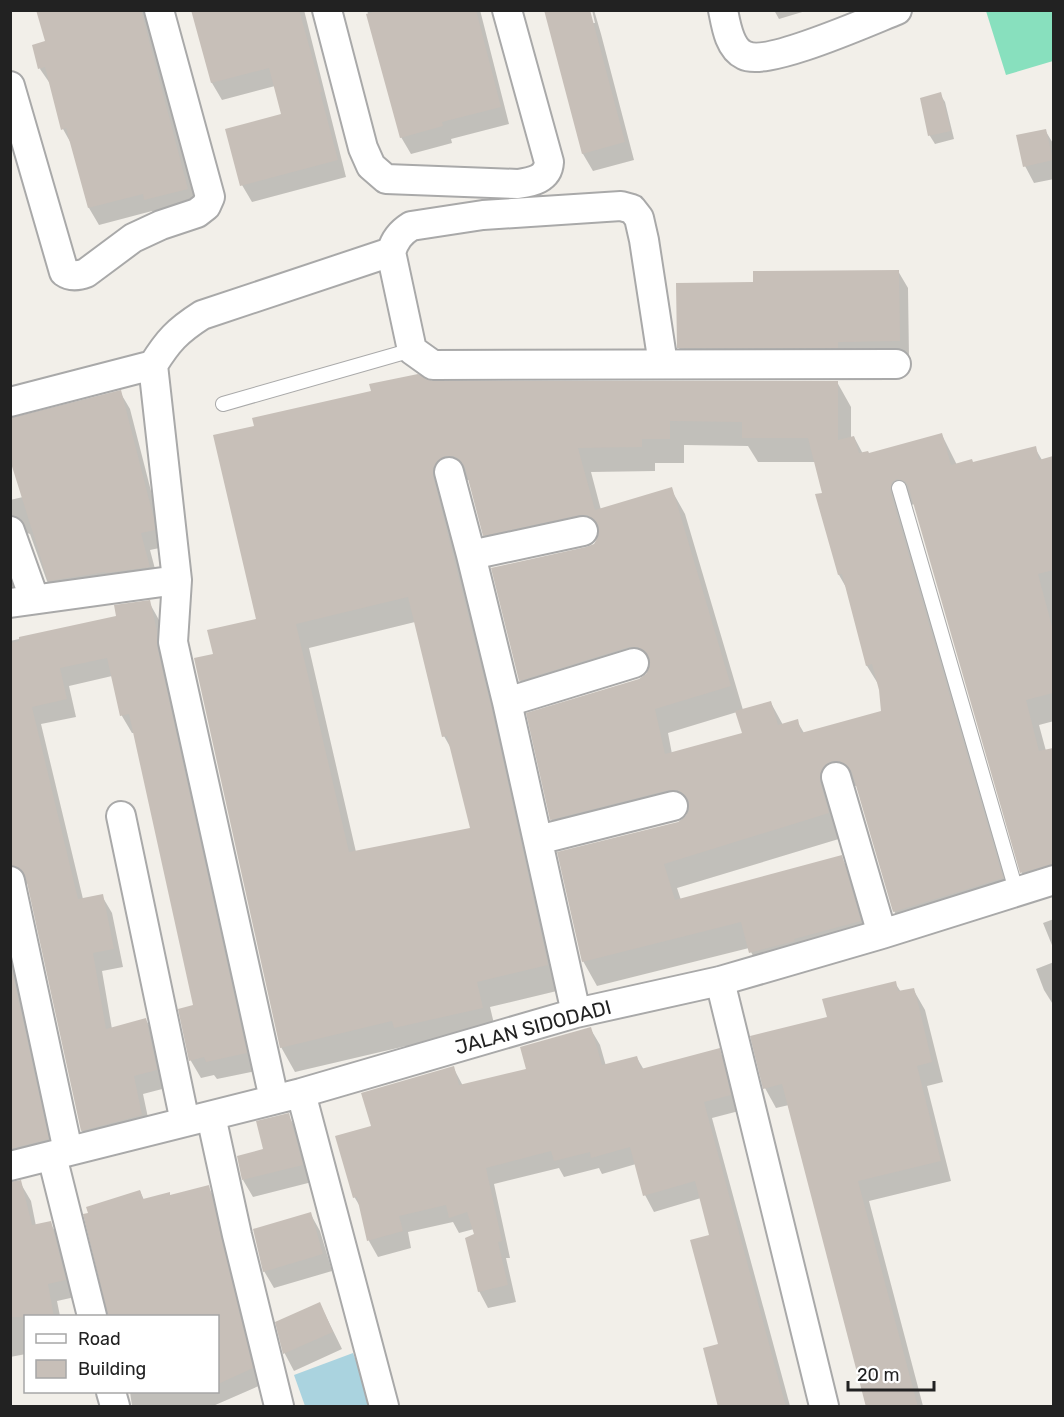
<svg xmlns="http://www.w3.org/2000/svg" width="1064" height="1417" font-family="Rubik,sans-serif">
<rect width="100%" height="100%" fill="#f2efe9"/>
<path fill="#88e0be" d="M986 11H1053V61L1006 75Z"/>
<path fill="#aad3df" d="M353 1353 373 1406H305L294 1375Z"/>
<path fill="#0003" fill-rule="evenodd" d="M38 10H145L197 206 156 217 152 211 99 225 89 208 73 147 63 129 51 85 40 69 46 42Z
M192 10H304L346 177 252 202 242 185 283 115 275 86 222 100 212 83Z
M367 10H480L509 124 451 139 452 143 411 154 401 137Z
M592 10H594L601 34 634 160 593 171 583 154 592 23H595Z
M774 10H809L779 19Z
M940 94 945 102 954 139 935 144 930 136 921 99Z
M1045 130 1054 145V179L1034 183 1025 166Z
M898 271 908 288 909 358 689 365 679 348Z
M837 382 851 407V438L854 437 863 454 869 455 942 435 957 465 973 464 1035 448 1042 460 1054 457V721L1039 725 1046 751 1054 749V892L1036 897 1022 873 915 504 907 506 1016 902 908 935 894 911 857 786 846 785 842 838 677 888 681 900 841 857 855 881 874 945 764 977 749 948 597 986 583 961 678 823 688 814 566 844 551 819 639 680 650 671 534 705 520 681 587 549 595 545 599 539 498 559 484 535 469 480H460L561 990 490 1007 496 1032 409 1052 406 1046 295 1072 281 1047 214 655 257 620 433 383ZM684 445 748 446 758 462H815L824 494 817 495 839 575 847 589 867 666 880 687 883 712 804 733 797 721 783 725 771 703 743 710 685 514 671 489 601 510 591 472 655 471V463H684ZM415 622 444 736 453 752 472 829 356 852 309 648ZM737 712 744 734 672 754 668 733Z
M120 392 130 409 163 538 164 547 150 550 159 584 57 598 47 581 30 534 24 532 10 535V500L23 497Z
M10 574 21 603 10 607Z
M149 602 159 620 166 650 256 1071 217 1079 214 1075 201 1078 191 1061 180 1010 194 1006 135 733H132L122 716 112 676 69 686 76 717 41 724 83 899 102 896 112 913 123 967 102 971 112 1029 146 1020 156 1037 166 1088 143 1094 151 1132 92 1148 82 1131 29 884 16 882 10 885V641L118 617Z
M1054 919V950L1043 923Z
M10 938 58 1157 10 1161Z
M1054 962V1006L1044 990 1036 969Z
M895 983 901 992 913 989 925 1010 943 1082 927 1086 951 1181 869 1201 923 1406H868L789 1105 776 1108 765 1088 829 1019Z
M590 1028 600 1045 606 1066 637 1058 644 1070 719 1050 728 1067 739 1111 712 1118 790 1406H719V1345L711 1236 701 1198 654 1212 645 1195 636 1164 602 1174 599 1168 564 1177 559 1168 494 1184 510 1258H506L516 1302 488 1308 479 1291 476 1235 474 1229 459 1233 453 1222 408 1232 411 1248 378 1257 369 1241 362 1210 355 1198 337 1137 372 1128 453 1067 463 1086 528 1070Z
M288 1115 298 1132 312 1182 253 1197 243 1180Z
M21 1184 31 1201 36 1226 50 1223 60 1239 75 1297 57 1301 60 1316H26V1354L10 1357V1187Z
M208 1187 218 1203 261 1385 213 1406H132L130 1392H218V1316H109L140 1191 144 1200 170 1196Z
M310 1213 320 1231 332 1271 274 1288 264 1271Z
M320 1304 342 1349 294 1371 285 1354 277 1323Z"/>
<path fill="#c7bfb8" fill-rule="evenodd" d="M36 10H141L188 189 144 200 143 194 88 208 66 128 61 130 45 67 38 69 32 45 45 41Z
M191 10H299L322 92H320L338 160 240 186 225 129 281 114 269 68 211 83Z
M380 10H476L501 107 442 122 443 126 400 138 366 14Z
M544 10H590L625 142 582 154Z
M941 92 951 131 928 136 920 98Z
M1046 129 1053 160 1023 167 1016 135Z
M899 270 900 341 838 342V348H677L676 283 753 282V271Z
M418 374 433 381H838V440L854 436 859 453 868 451 869 453 942 433 951 465 972 459 973 462 1036 446 1039 460 1053 456V570L1038 574 1053 630V693L1026 700 1039 751 1053 748V864L1020 873 908 485 905 481 897 479 892 482 890 491 1003 878 893 912 852 772 847 765 840 761H832L825 765 820 774V782L829 813 664 864 675 900 842 855 861 921 794 939 795 941 749 953 741 922 582 962 557 852 678 822 685 817 689 811V801L684 794 678 790H669L550 820 526 713 639 679 646 674 650 667V659L645 651 637 647H629L519 681 491 568 586 547 594 544 598 537 599 527 595 520 587 515H580L483 536 465 467 460 460 454 456H445L437 461 433 468V476L491 706 548 965 477 982 483 1008 394 1028 392 1021 280 1048 194 658 213 654 207 630 256 619 213 435 254 426 252 418 371 391 369 384ZM670 421 742 422V438H808L822 493 815 494 838 575 842 574 866 666 872 664 879 690 881 711 801 733 798 719 778 725 771 701 735 711 742 733 665 754 655 709 731 686 672 487 595 510 578 448 642 447V439H670ZM408 597 442 737 447 736 470 828 349 852 296 624Z
M121 390 154 519 155 530 141 533 150 567 105 573V572L48 581 10 460V418Z
M150 600 157 631V646L247 1053 206 1062 204 1057 189 1061 178 1009 193 1005 129 714 120 716 107 658 60 668 67 699 32 707 78 899 103 894 114 949 93 953 106 1029 146 1018 157 1070 134 1076 142 1115 81 1131 26 878 22 870 10 865V643L19 641V637L116 616 114 605Z
M10 962 49 1139 10 1149Z
M896 981 898 991 914 988 919 1007 932 1062 917 1066 941 1161 858 1181 918 1407H866L782 1084 763 1089 750 1036 827 1017 822 999Z
M591 1027 602 1065 637 1056 641 1069 720 1048 731 1095 704 1102 786 1407H718L703 1348 718 1344 690 1240 709 1235 695 1181 643 1196 630 1147 591 1158 590 1152 554 1161 551 1151 486 1168 502 1241 498 1242 508 1285 478 1292 465 1238 474 1234 467 1212 449 1218 446 1205 399 1216 403 1231 367 1241 357 1197 353 1198 335 1136 371 1126 361 1093 454 1066 459 1085 526 1069 520 1047Z
M289 1113 303 1165 242 1180 237 1156 263 1149 256 1121Z
M21 1180 32 1225 51 1221 66 1280 48 1284 54 1317H10V1182Z
M209 1185 253 1368 218 1384V1317H108L83 1214 88 1213 86 1207 140 1190 143 1199 170 1192V1195Z
M311 1212 323 1254 263 1272 253 1229Z
M320 1302 333 1332 283 1354 275 1322Z"/>
<g fill="none" stroke-linecap="round" stroke-linejoin="round">
<g stroke="#a9a9a9" stroke-width="16">
<path id="service" d="M223 404 412 350
M899 488 1016 890"/>
</g>
<g stroke="#a9a9a9" stroke-width="32">
<path id="minor" d="M327 10 363 148 371 166 386 179 518 184C532 182 548 179 549 162L507 10
M723 10C726 25 729 48 744 55 767 67 869 21 897 10
M10 86 64 272C71 277 78 276 86 273L133 238 161 225 197 213 206 206 210 197 159 10
M391 252 412 350 433 365 896 364
M153 365 177 580 173 642 274 1099
M10 402 153 365C168 341 177 331 202 315L391 252C395 240 400 233 411 226L483 215 621 206 632 209 639 218 644 240 663 364
M449 472 471 555 507 702 576 1013
M10 531 34 598
M471 555 583 531
M10 603 177 580
M507 702 634 663
M836 777 882 934
M121 816 185 1122
M538 840 673 806
M10 881 68 1151
M720 981 824 1406
M301 1093 384 1406
M211 1116 237 1235 279 1406
M52 1156 92 1316
M10 1166 301 1093 576 1013 720 981 882 934 1054 880
M111 1392 115 1406"/>
</g>
<use href="#service" stroke="#fff" stroke-width="14"/>
<use href="#minor" stroke="#fff" stroke-width="28"/>
</g>
<g text-anchor="middle" stroke-width="4.5" stroke-linejoin="round" paint-order="stroke">
<g font-size="20" fill="#222" stroke="#fff">
<text transform="translate(533 1027) rotate(-15)" y="7">JALAN SIDODADI</text>
</g>
</g>
<rect width="1064" height="1417" fill="none" stroke="#222222" stroke-width="24"/>
<rect x="24" y="1315" width="195" height="78" fill="#ffffff" stroke="#a7a7a7" stroke-width="1.5"/>
<rect x="36" y="1334" width="30" height="9" fill="#ffffff" stroke="#a7a7a7" stroke-width="1.5"/>
<text x="78" y="1345" font-size="18" fill="#222222">Road</text>
<rect x="36" y="1360" width="30" height="18" fill="#c7bfb8" stroke="#a7a7a7" stroke-width="1.5"/>
<text x="78" y="1375" font-size="18" fill="#222222">Building</text>
<path d="M848 1381v9h86v-9" fill="none" stroke="#222222" stroke-width="3"/>
<text x="857" y="1381" font-size="18" fill="#222222" stroke="#ffffff" stroke-width="4.5" paint-order="stroke">20 m</text>
</svg>
